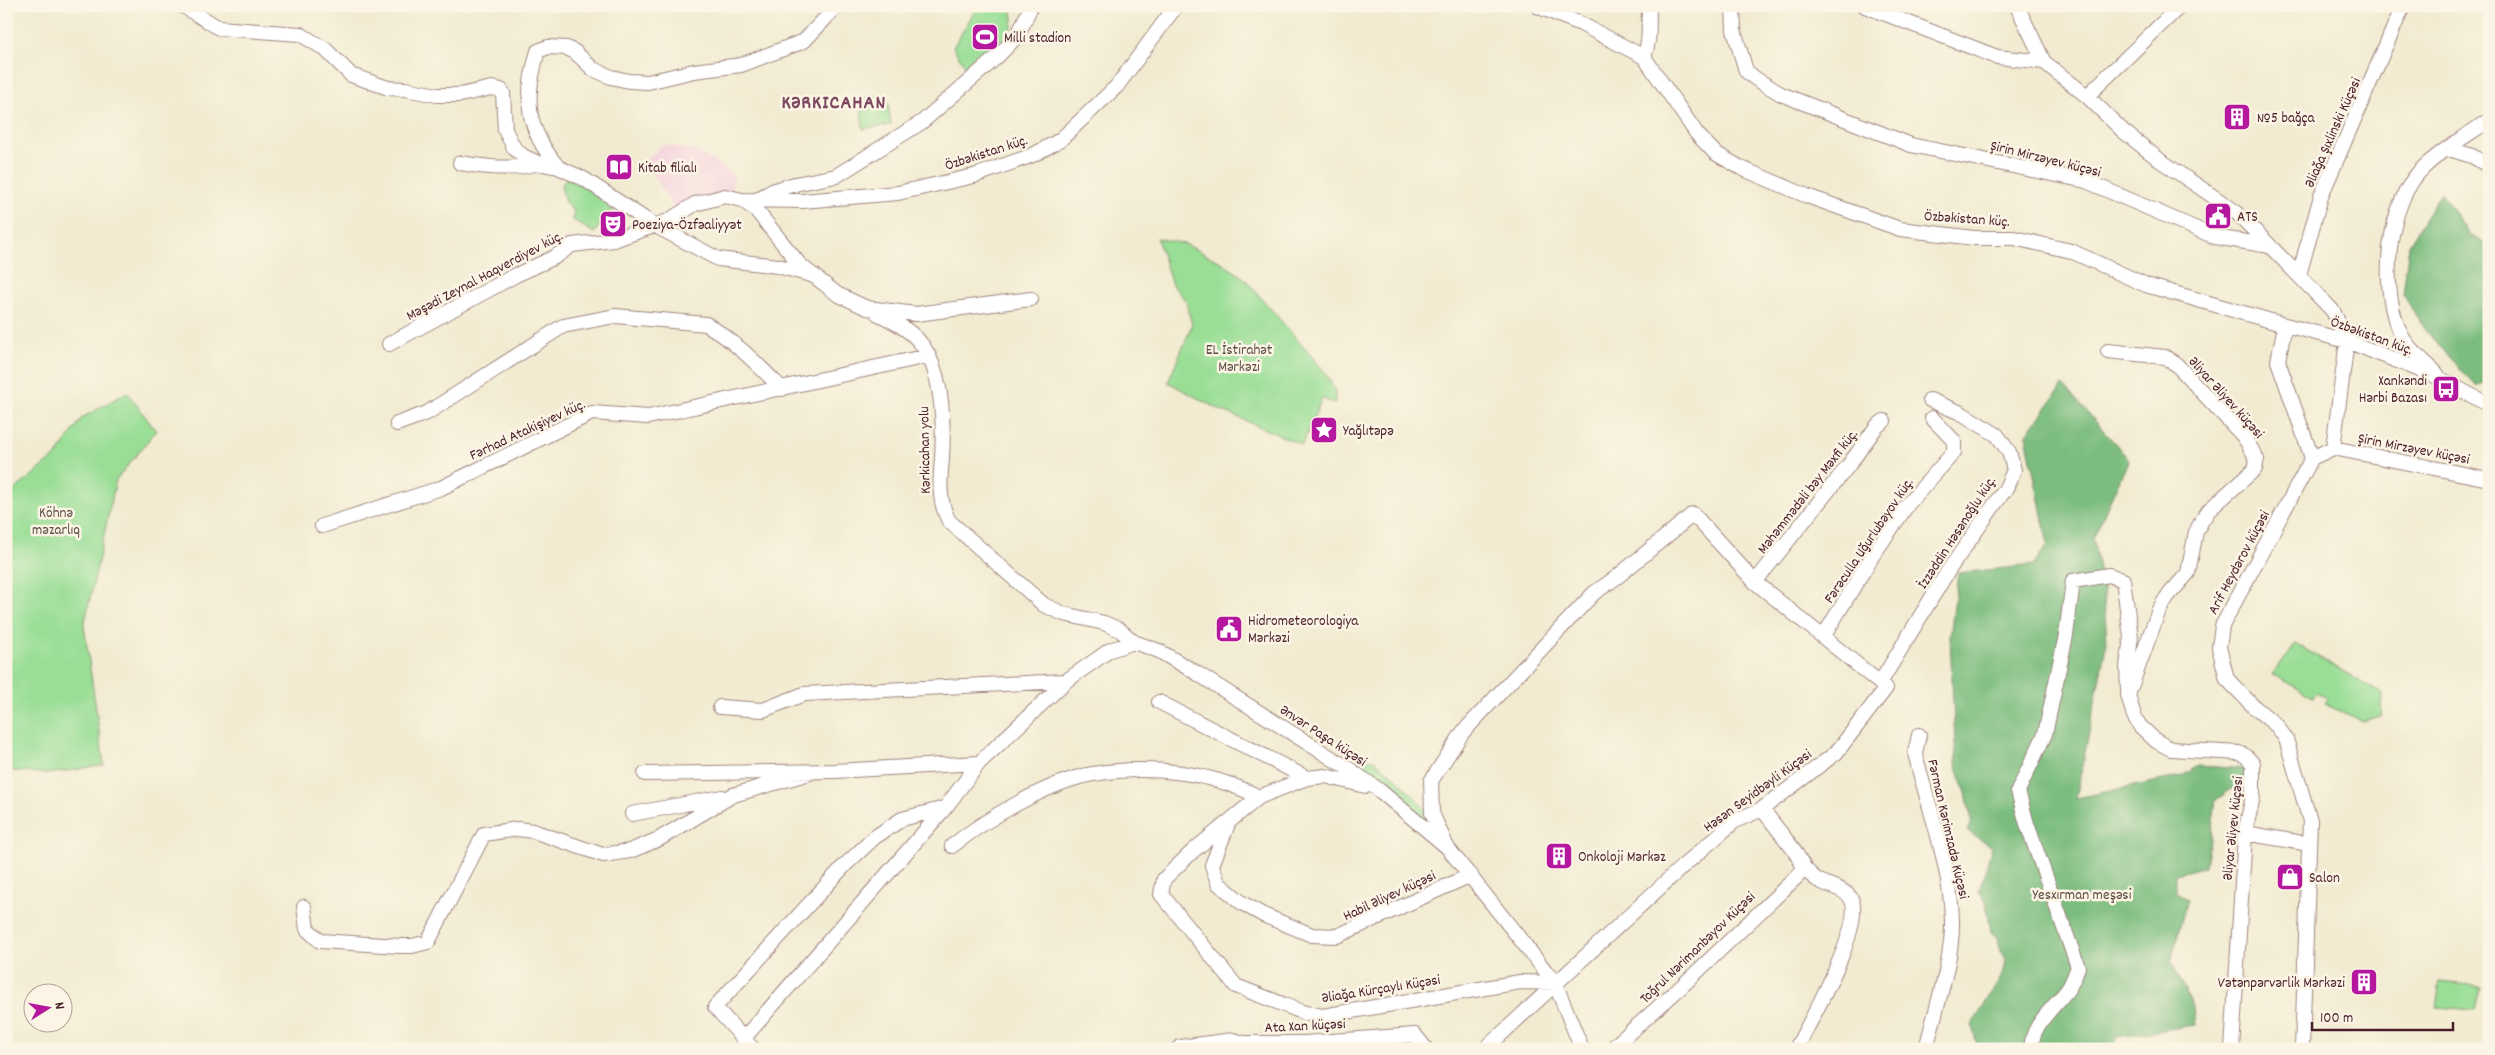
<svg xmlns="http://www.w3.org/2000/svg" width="2495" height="1055" font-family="Dekko,sans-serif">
<rect width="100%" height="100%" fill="#fcf5e5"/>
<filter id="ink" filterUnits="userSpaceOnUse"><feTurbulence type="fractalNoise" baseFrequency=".02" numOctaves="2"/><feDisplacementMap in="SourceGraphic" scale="10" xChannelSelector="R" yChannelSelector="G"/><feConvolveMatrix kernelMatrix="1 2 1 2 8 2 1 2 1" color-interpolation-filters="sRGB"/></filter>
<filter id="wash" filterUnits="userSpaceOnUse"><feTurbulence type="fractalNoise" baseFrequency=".0096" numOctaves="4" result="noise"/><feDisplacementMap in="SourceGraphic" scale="20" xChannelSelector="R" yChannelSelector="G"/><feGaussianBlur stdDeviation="1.12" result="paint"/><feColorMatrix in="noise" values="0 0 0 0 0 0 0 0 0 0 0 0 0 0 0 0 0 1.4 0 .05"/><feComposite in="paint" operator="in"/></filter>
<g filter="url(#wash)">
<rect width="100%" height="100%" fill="#f2ebd1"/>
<path fill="#f4cfdc" d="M663 144 695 151 724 167 734 177 731 193 675 211 646 161Z"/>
<path fill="#9ade96" stroke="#727e60" d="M978 6H1011L1013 19 1010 40 969 72 953 47Z
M887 95 891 125 863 129 860 98Z
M568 176 615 206 594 233 573 220 574 212 565 202 561 186Z
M1157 238 1185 244 1223 263 1244 278 1325 372 1335 390V404L1322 398 1302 445 1214 407 1168 382 1192 325 1186 301 1172 285Z
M127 392 156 431 116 480 84 626 104 765 48 774 6 770V497L57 455 82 418Z
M2296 644 2382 694 2381 716 2363 721 2324 704 2327 698 2316 692 2313 697 2272 674Z
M1366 758C1380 758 1422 803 1430 816 1433 822 1435 829 1438 835L1354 765Z
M2440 982 2480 986 2475 1010 2436 1007Z"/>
<path fill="#7bbd7f" stroke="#626e55" d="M2441 192 2469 235 2489 245V378L2476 386 2424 329 2403 294 2409 245Z
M2063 385 2129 459 2093 539 2103 587 2107 641 2076 798 2182 776 2198 766 2250 769V776L2216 800 2206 866 2176 874V893L2187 899 2171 961 2193 1007 2195 1025 2118 1037 2113 1049H1978L1972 1025 2003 974 2006 962 2001 951 1998 939 1991 932 1986 902 1979 891 1992 847 1967 831 1972 821 1966 793 1956 765 1950 638 1958 573 2033 565 2048 545 2026 435Z"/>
</g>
<g filter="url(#ink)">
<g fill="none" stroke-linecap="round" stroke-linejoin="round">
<g stroke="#9e857e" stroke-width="16">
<path id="minor" d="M183 6 219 28 300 34 325 49 351 75 388 88 405 89 437 95H460L492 88 501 90 503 93 505 130 514 148 523 156 538 163 558 167 584 179 654 225 718 259 778 266 815 276
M1537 6 1581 24 1644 57 1697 134 1715 153 1741 168 1807 196 1900 229 1974 238H2014L2071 251 2146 285 2285 325 2347 341 2435 376 2489 405
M1733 6 1734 30 1746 71 1756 79 1781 94 1911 145 2086 181 2215 237 2270 246 2333 311 2347 341 2333 448
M1865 6 1997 57 2044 62 2087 96 2123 131 2161 161 2236 212 2270 246
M2017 6 2044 62
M1644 57C1651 40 1648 24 1649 6
M2087 96 2180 6
M2449 149 2472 156 2489 166
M460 163C485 167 513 171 538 163
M558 167C525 127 524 99 538 51L548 47 567 48 575 52 593 69 611 77 629 81 648 82 694 71 741 65 804 41 837 6
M742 200 802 201 898 193 974 176 1033 155 1060 140 1117 86 1176 6
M756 200 772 191 795 184 836 176 922 122 998 56 1018 35 1031 6
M2299 275 2321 196 2403 6
M877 313C891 320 907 328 918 340 943 367 944 423 942 458 940 480 938 501 949 521L1044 605 1064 614 1104 623 1120 630 1134 642
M2285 325 2278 361 2312 458
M389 344 514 276 555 257 572 245 614 240 668 221 695 204 725 196 742 200 756 210 800 265 837 294 867 308 916 314 1031 299
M2108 351 2165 357 2177 365 2244 437 2257 459 2255 469 2209 510 2201 522 2196 532 2188 573 2167 597 2159 610 2128 695 2134 716 2140 726 2156 741 2171 749 2239 753 2246 756 2253 764V796L2245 833 2232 1049
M2437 374C2427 363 2410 351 2403 338 2378 294 2386 202 2424 167 2443 149 2468 135 2489 120
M397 424 427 413 563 326 615 316 706 324C735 341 759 366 782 389
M2312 458 2333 448 2489 479
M322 526 441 488 592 413 648 417 928 356
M1755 582 1848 466 1877 426 1884 421
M1823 637 1873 555 1908 504 1954 452V441L1932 418
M1880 683 1948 571 2006 488 2014 470 2009 452 1997 435 1961 413 1930 400
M1159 702 1307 778
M720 707 763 710 804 694 1066 681
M1919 735 1915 753C1928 808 1951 864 1952 921 1953 961 1935 1010 1926 1049
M645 774 835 771 979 763
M1366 786 1325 776 1307 778 1259 797 1193 851 1164 879 1161 894 1236 986 1305 1013 1323 1016 1520 982 1555 983
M632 814 722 797
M1228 824 1212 865 1218 883 1242 903 1263 915 1312 935 1337 936 1471 875
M2245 833 2309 844
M952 846C986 819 1050 781 1093 774 1148 765 1209 771 1259 797
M1447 847 1432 813 1431 781 1463 732 1594 593 1617 577 1693 514 1755 582 1886 688 1836 753 1762 809 1735 821 1683 866 1485 1049
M304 907 307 929 320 941 400 946H412L428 942 484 834 518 829 533 831 603 855 630 851 659 839 733 795 813 772
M744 1038 945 808 979 763 1066 681 1110 650 1134 642 1159 651 1195 672 1349 769 1379 790 1447 847 1555 983 1582 1049
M1180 1047 1233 1040 1244 1043H1304L1415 1035 1426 1049
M753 1049 715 1007 844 866 875 837 902 819 945 808
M1611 1049 1681 987 1805 869 1794 850 1762 809
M1796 1049C1809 1023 1868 921 1850 897 1842 887 1826 886 1816 879 1812 876 1808 872 1805 869
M2032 1049C2029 1026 2056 1006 2068 989 2073 982 2075 974 2078 967L2027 824 2018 791 2045 734 2066 635 2073 581 2109 575 2123 580 2131 637 2127 666 2128 690
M2302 1049 2310 821 2286 739 2277 726 2253 706 2227 679 2219 647 2222 626 2312 458"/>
</g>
<use href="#minor" stroke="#fff" stroke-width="14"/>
</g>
</g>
<defs>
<g id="stadium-square" transform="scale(1.4375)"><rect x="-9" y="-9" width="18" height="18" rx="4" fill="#b5179e" stroke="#fcf5e5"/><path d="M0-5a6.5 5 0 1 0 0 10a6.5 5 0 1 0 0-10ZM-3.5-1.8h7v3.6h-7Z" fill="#fff"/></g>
<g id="building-square" transform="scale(1.4375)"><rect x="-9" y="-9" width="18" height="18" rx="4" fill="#b5179e" stroke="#fcf5e5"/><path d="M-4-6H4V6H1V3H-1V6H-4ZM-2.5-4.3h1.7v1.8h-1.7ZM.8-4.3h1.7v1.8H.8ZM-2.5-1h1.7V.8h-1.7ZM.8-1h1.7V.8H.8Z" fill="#fff"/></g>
<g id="library-square" transform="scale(1.4375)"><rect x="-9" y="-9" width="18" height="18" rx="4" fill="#b5179e" stroke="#fcf5e5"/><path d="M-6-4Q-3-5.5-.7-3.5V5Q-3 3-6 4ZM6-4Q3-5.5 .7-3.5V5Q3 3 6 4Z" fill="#fff"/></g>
<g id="civic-square" transform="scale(1.4375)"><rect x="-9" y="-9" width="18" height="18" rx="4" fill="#b5179e" stroke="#fcf5e5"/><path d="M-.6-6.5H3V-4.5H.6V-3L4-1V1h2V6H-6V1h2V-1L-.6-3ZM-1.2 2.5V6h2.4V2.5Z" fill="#fff"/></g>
<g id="theatre-square" transform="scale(1.4375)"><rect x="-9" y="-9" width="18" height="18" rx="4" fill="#b5179e" stroke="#fcf5e5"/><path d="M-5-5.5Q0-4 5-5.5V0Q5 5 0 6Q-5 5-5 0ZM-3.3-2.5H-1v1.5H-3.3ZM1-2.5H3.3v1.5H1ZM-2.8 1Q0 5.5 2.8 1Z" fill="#fff"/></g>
<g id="bus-square" transform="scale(1.4375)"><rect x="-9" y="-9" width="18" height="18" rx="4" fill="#b5179e" stroke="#fcf5e5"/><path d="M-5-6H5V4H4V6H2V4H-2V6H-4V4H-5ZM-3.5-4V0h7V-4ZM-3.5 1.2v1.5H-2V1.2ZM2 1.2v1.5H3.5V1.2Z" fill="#fff"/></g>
<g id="sight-square" transform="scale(1.4375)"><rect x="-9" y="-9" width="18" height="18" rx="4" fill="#b5179e" stroke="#fcf5e5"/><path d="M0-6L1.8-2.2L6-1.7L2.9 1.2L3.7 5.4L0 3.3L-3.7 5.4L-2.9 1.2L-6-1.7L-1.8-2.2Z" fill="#fff"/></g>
<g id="shop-square" transform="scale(1.4375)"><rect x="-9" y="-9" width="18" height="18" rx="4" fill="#b5179e" stroke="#fcf5e5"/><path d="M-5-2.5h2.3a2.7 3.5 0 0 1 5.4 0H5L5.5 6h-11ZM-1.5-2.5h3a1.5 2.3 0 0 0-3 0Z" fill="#fff"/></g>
</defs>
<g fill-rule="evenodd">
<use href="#stadium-square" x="985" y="37"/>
<use href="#building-square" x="2237" y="117"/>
<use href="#library-square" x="619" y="167"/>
<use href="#civic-square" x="2218" y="216"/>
<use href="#theatre-square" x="613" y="224"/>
<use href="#bus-square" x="2446" y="389"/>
<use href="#sight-square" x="1324" y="430"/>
<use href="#civic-square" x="1229" y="629"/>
<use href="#building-square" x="1559" y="856"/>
<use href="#shop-square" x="2290" y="877"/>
<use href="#building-square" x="2364" y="982"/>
</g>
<g text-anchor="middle" stroke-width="5" stroke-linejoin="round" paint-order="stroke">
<g font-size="15" fill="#4a1f2b" stroke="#fcf5e5" text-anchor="start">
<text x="1004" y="42">Milli stadion</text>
<text x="2256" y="122">№5 bağça</text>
<text x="638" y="172">Kitab filialı</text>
<text x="2237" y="221">ATS</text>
<text x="632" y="229">Poeziya-Özfəaliyyət</text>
<text x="2427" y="385" text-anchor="end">Xankəndi<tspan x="2427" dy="17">Hərbi Bazası</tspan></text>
<text x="1343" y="435">Yağlıtəpə</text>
<text x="1248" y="625">Hidrometeorologiya<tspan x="1248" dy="17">Mərkəzi</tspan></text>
<text x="1578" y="861">Onkoloji Mərkəz</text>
<text x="2309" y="882">Salon</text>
<text x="2345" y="987" text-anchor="end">Vətənpərvərlik Mərkəzi</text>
</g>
<g font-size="15" fill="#4a1f2b" stroke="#fcf5e5">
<text transform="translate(2332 132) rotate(-66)" y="5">Əliağa Şıxlinski Küçəsi</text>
<text transform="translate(986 152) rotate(-18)" y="5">Özbəkistan küç.</text>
<text transform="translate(2046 158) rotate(14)" y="5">Şirin Mirzəyev küçəsi</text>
<text transform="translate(1967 218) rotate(4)" y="5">Özbəkistan küç.</text>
<text transform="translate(484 275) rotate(-28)" y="5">Məşədi Zeynal Haqverdiyev küç.</text>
<text transform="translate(2372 335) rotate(20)" y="5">Özbəkistan küç.</text>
<text transform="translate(2227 397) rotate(48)" y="5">Əliyar Əliyev küçəsi</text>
<text transform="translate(527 429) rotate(-25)" y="5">Fərhad Atakişiyev küç.</text>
<text transform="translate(2414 448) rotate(11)" y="5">Şirin Mirzəyev küçəsi</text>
<text transform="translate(924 450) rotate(-91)" y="5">Kərkicahan yolu</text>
<text transform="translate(1807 491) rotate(-52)" y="5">Məhəmmədəli bəy Məxfi küç.</text>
<text transform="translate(1956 532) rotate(-57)" y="5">İzzəddin Həsənoğlu küç.</text>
<text transform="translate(1868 540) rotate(-56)" y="5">Fərəculla Uğurlubəyov küç.</text>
<text transform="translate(2238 562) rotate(-62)" y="5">Arif Heydərov küçəsi</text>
<text transform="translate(1324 735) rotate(33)" y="5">Ənvər Paşa küçəsi</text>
<text transform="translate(1757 790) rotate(-36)" y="5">Həsən Seyidbəyli Küçəsi</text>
<text transform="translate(2232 828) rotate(-84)" y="5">Əliyar Əliyev küçəsi</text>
<text transform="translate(1949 829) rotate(77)" y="5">Fərman Kərimzadə Küçəsi</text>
<text transform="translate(1389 895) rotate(-25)" y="5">Habil Əliyev küçəsi</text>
<text transform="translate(1697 947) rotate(-44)" y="5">Toğrul Nərimanbəyov Küçəsi</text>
<text transform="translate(1381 988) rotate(-9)" y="5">Əliağa Kürçaylı Küçəsi</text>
<text transform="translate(1305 1025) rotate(-3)" y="5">Ata Xan küçəsi</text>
</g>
<g font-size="15" fill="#5e4f46" stroke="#fcf5e5">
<text x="1239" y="354">EL İstirahət<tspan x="1239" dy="17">Mərkəzi</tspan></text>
<text x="56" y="517">Köhnə<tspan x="56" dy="17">məzarlıq</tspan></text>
<text x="2082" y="899">Yesxırman meşəsi</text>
</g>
<g font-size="20" font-weight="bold" letter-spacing="1" fill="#7e4960" stroke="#fcf5e5">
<text x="834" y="108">KƏRKICAHAN</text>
</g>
</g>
<rect width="2495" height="1055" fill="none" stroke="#fcf5e5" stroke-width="25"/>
<g transform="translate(48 1008) rotate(79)"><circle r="24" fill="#fcf5e5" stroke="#b59f9b"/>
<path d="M0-4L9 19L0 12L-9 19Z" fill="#b5179e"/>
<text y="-8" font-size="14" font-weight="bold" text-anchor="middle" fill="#4a1f2b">N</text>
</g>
<path d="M2312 1022v8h141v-8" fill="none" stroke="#4a1f2b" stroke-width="2.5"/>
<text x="2320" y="1022" font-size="15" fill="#4a1f2b" stroke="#fcf5e5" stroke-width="4" paint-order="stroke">100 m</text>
</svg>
